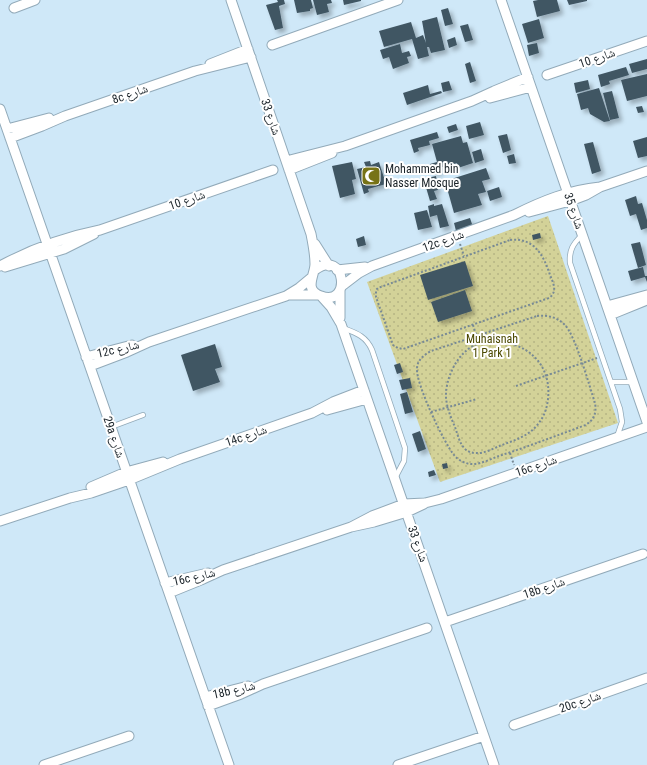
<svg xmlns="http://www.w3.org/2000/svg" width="647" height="765" font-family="'Roboto Condensed','Noto Naskh Arabic',sans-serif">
<defs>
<pattern id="park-dots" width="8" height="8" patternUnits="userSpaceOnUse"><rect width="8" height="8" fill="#d3d298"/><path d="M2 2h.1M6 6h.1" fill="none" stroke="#b5b483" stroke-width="1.8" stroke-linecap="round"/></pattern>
<filter id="shadow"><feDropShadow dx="3.5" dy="3.5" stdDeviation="2" flood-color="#0004"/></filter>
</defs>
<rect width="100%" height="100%" fill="#cfe8f8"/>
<path fill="url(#park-dots)" d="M548 216 618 423 440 482 367 282Z"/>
<path fill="#415764" filter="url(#shadow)" d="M277 0H284L285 4 279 6 283 28 275 30 266 5 278 2Z
M294 0H311L313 8 310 9V11L297 13Z
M313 0H331L332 3 327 4 329 12 317 15Z
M343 0H361V1L344 5Z
M538 0H557L560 11 537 17 533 1Z
M567 0H587V1L569 5Z
M448 8 453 24 445 26 441 10Z
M437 17 445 50 431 53 429 47H427L429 56 418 59 412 39 384 47 379 31 411 22 416 38 423 35 426 43 422 21Z
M539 19 544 38 528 43 522 24Z
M468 24 473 40 465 42 460 26Z
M455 37 457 45 449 48 447 40Z
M537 43 539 53 529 56 527 45Z
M400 44 402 53 409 51 411 56 407 57 409 63 393 69 389 57 383 59 380 50Z
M647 59V69L632 73 629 64Z
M470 62 476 81 470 83 465 64Z
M626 67 629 75 609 81 610 84 601 87 598 75Z
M647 74V96L627 101 621 80Z
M588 80 590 89 576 93 574 83Z
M449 81 452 90 443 92 441 83Z
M428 85 430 94 441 91 442 93 407 105 403 93Z
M599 88 610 121 604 122 590 114 588 108 581 110 577 94Z
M612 91 619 118 610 120 603 93Z
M642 106 644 112 638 113 636 107Z
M480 122 484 135 469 139 466 126Z
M456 124 458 130 449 133 447 127Z
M437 132 439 138 429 141 430 145 418 148 419 151 414 153 410 140Z
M507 134 511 150 503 153 498 136Z
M461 136 463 143 467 142 473 163 458 168 457 163 439 168 440 171 433 173 430 164 437 162 432 144Z
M647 137V156L638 158 633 141Z
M593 142 601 171 592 174 584 144Z
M481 149 484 160 475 163 472 152Z
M514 154 516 163 509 164 507 156Z
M370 161 371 165 379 162 386 184 368 189 369 192 364 194 357 169 366 167 364 162Z
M352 162 356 179 352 180 355 194 340 198 332 166Z
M486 168 490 179 482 181 486 192 478 194 482 205 454 213 445 181Z
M436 176 437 181H435L438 190 434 191 437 199 430 201 425 184 429 183 427 178Z
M499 187 502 197 490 201 487 191Z
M636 196 638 204 642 203 647 220V228L641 230 636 214 630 216 625 200Z
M434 204V206L442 204 449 226 440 228 437 215 430 217 428 206Z
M427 210 432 227 418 230 414 213Z
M470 218 473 227 456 231 454 223Z
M540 233 541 238 533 240 532 235Z
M364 236 366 245 358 247 356 239Z
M640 242 646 265 638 268 631 244Z
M465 261 473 286 428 300 420 275Z
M643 267 645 276H647V282L645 277 631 281 628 271Z
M465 290 472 311 438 322 431 302Z
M215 344 222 367 215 369 220 382 193 391 181 355Z
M400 363 403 372 397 374 394 365Z
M410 378 412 388 402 390 399 380Z
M407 392 413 412 405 414 400 394Z
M420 431 426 449 418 452 412 434Z
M447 463 448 468 443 469 442 464Z
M434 470 436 475 429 477 428 472Z"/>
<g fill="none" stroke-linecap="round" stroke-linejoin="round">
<g stroke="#92aab9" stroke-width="6">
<path id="service" d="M582 235C573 244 569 250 570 263L620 409 622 422 617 437
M343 328C356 333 366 336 372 350L405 448 404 461 395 478
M611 382H633
M111 427 143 415"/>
</g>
<g stroke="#92aab9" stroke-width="11">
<path id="minor" d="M231 0 311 234C313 244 315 254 315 264 315 275 303 290 321 296 352 308 346 247 315 270
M501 0 647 422
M14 8 35 0
M272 45 398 0
M210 64 248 49
M547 75 647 41
M490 98 531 87
M0 109 229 765
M7 129 49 118
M10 138 42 126 65 116 195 71 251 57
M286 161 345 146 472 101 494 91 528 77
M289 170 332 153
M529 212 570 201 586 195 600 187 647 171
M315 244 329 266
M0 266C32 249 65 237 100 230L273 170
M5 267 64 249 94 234
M337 270 365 267
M342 286 359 273 372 266 514 215C542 201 569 190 600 187
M340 290V318
M290 295H318
M322 297 331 307 341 324 494 765
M607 306 647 295
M610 315 647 300
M86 357 132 345
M90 366 127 352 149 342 286 296 299 288 311 278
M327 410 367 399
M91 487 126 472 163 462
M0 521 70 498 91 493 129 480 180 459 312 413 333 402 364 390
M351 527 372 516 404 504 425 503 441 499 647 427
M165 583 208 573
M169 593 201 580 223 570 351 527 374 522 407 512 424 504
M445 622 643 554
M205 697 248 686
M208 706 241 694 263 684 427 628
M514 725 647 678
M44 765 129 736
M398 765 484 736"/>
</g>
<path stroke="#788a95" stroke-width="2" stroke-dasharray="2 2" stroke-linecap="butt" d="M510 240C534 237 544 256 550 275 552 280 555 286 554 291 553 295 550 298 546 299L403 349 398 348 393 345 376 297V290L378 288Z
M460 244 464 256
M537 316C548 315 557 317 565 325 576 337 589 385 595 403 597 414 593 422 583 426 555 436 527 447 499 456 490 459 480 465 470 464 464 463 458 460 454 455 444 443 416 384 417 369 417 360 424 355 431 351Z
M473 325 479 344
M491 342C525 340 552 363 548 399 547 408 544 417 538 424 529 436 515 440 502 445 494 448 484 454 476 453 461 453 459 438 455 427 451 418 447 408 446 398 445 380 456 355 473 346 478 343 485 343 491 342Z
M516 386 597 358
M431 412 477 399
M510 453 514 465"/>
<use href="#service" stroke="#fff" stroke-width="4.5"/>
<use href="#minor" stroke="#fff" stroke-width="9"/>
</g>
<defs>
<g id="mosque-square" transform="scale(1)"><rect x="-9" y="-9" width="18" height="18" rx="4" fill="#777317" stroke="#fff"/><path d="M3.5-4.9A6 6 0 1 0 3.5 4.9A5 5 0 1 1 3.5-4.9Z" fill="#fff"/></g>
</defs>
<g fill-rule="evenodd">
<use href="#mosque-square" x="371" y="176"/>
</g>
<g text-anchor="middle" stroke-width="4" stroke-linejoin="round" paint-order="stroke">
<g font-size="12" fill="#192228" stroke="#fff">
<text transform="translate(597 58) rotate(-19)" y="4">شارع 10</text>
<text transform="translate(130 94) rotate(-19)" y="4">8c شارع</text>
<text transform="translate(271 117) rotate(71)" y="4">شارع 33</text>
<text transform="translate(187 200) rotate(-19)" y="4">شارع 10</text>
<text transform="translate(574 211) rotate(71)" y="4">شارع 35</text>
<text transform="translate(443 241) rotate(-20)" y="4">12c شارع</text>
<text transform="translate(118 349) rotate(-13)" y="4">12c شارع</text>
<text transform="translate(246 436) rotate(-19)" y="4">14c شارع</text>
<text transform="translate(114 437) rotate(71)" y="4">29a شارع</text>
<text transform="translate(536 466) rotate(-19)" y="4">16c شارع</text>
<text transform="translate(418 544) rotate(70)" y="4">شارع 33</text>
<text transform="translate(194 577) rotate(-13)" y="4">16c شارع</text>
<text transform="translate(544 588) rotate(-19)" y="4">18b شارع</text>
<text transform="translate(234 690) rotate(-13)" y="4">18b شارع</text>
<text transform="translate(580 702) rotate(-19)" y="4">20c شارع</text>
</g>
<g font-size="12" fill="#192228" stroke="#fff" text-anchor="start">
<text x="385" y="173">Mohammed bin<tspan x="385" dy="14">Nasser Mosque</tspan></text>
</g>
<g font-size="12" fill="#4b4800" stroke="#fff">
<text x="492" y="343">Muhaisnah<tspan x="492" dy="14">1 Park 1</tspan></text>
</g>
</g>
</svg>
